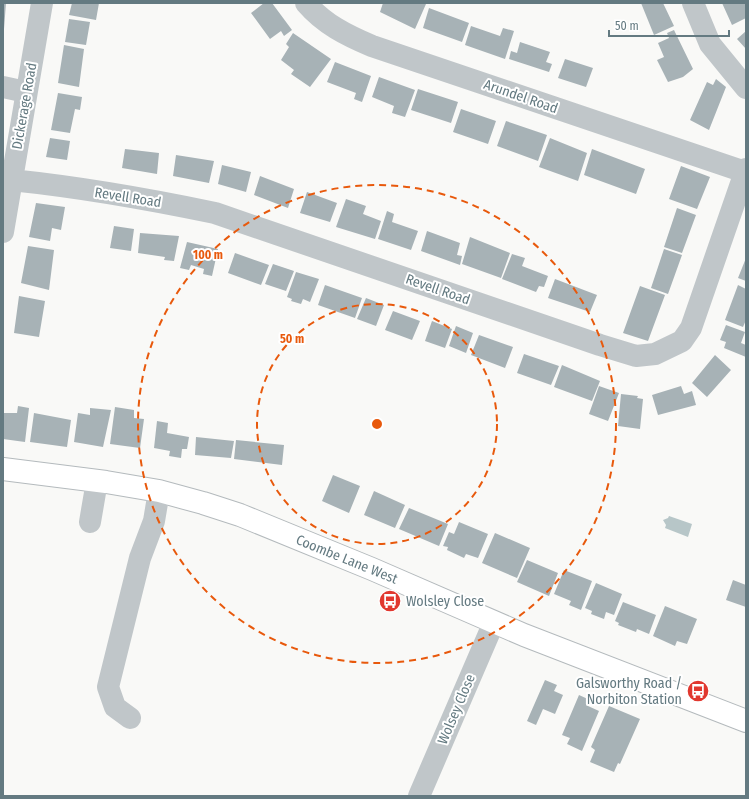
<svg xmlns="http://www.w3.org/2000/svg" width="749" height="799" viewBox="0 0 749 799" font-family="'Fira Sans Condensed',sans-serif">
  <rect width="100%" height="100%" fill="#f9f9f7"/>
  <!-- water -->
  <path fill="#b7c6c8" d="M669,516L692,524L688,537L665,528L666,525L663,520L668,518Z"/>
  <!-- building -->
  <path fill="#a7b2b6" d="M3,3H6L4,29H3Z
    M72,3H99L96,20L69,15Z
    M264,3H272L292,30L284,36L281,31L270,39L251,13Z
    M383,3H425L426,4L415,29L380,12Z
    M641,3H663L674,26L654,35Z
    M722,3H746V18L732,25Z
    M429,8L469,23L462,42L423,28Z
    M69,19L90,22L86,45L65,42Z
    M471,26L500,36L503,28L514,31L505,59L465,45Z
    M674,30L693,69L683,77L668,82L657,60L664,57L658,43L669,38L667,33Z
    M746,31V49L737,39Z
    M293,33L331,59L310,87L291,74L294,70L281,60L289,47L286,44Z
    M520,42L550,52L546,62L552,64L549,72L509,59L511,51L517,53Z
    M64,45L84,49L79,87L58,83Z
    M565,59L593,68L586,87L558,78Z
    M335,62L371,76L362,102L354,99L356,93L327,82Z
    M379,77L415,90L405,117L392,113L394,106L372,97Z
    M716,79L726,87L709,130L690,120L707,82L713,85Z
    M418,89L458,102L451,123L411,110Z
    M58,93L82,97L80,110L75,109L70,133L51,130Z
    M461,109L496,121L488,144L453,132Z
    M506,121L547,135L538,161L497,146Z
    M50,138L70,141L67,160L46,157Z
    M550,138L587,153L578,181L539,167Z
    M125,149L159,153L157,174L122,168Z
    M592,149L645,169L636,194L584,175Z
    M176,155L214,161L209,183L173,176Z
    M222,165L251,172L246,192L218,184Z
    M681,166L710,177L697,209L669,199Z
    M260,176L294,189L288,208L254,195Z
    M307,192L337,203L330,222L300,213Z
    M346,199L366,206L363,214L381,221L375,239L336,227Z
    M36,203L65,207L61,230L52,228L50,241L29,237Z
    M677,208L696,215L682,253L664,247Z
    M387,211L394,214L392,222L418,231L411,250L378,239Z
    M114,226L134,229L131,251L110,248Z
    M427,231L460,243L457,255L462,256L460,265L421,251Z
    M140,233L179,236L174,261L164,260L165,257L138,253Z
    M470,237L510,253L501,278L462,264Z
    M187,242L218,249L212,276L203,274L204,269L191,265L189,270L180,268Z
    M28,246L54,250L49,290L21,283Z
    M664,249L682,255L668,294L651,288Z
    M235,253L269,265L261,285L228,273Z
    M512,254L525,258L522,266L548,276L544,287L539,286L536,292L502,279Z
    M746,258V281L738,278Z
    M273,264L294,271L286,291L265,284Z
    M296,272L319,279L310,302L303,299L301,304L291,301L292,299L287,297Z
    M555,279L597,295L590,312L548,298Z
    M325,285L362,298L355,318L318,305Z
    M738,285L746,289V320L743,327L725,320Z
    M640,286L665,295L648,341L623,333Z
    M19,296L45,301L39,337L14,333Z
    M366,298L384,305L376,326L357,319Z
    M393,311L420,321L412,340L385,330Z
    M432,321L452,329L445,348L425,341Z
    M726,325L745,332L741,343L746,345V357L724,348L726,342L720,340Z
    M456,326L473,333L466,353L449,346Z
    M479,335L513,347L505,368L471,355Z
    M524,354L559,366L551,385L517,373Z
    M715,355L731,370L707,397L692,383Z
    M562,365L600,381L592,401L554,387Z
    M599,386L619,393L608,421L589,414Z
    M681,386L684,394L692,391L696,405L658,415L652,395Z
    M621,394L638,396L637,398L643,399L640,429L618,426Z
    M18,406L29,408L25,442L3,439V413H17Z
    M115,407L134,410V418L144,419L140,448L110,444Z
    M90,408L111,410L103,447L74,442L78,413L90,415Z
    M34,413L71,420L67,447L30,442Z
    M157,421L168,423L167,433L189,437L187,449H182L181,458L169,456L170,451L154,448Z
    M196,437L234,441L231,458L195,455Z
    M236,440L284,445L282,465L234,459Z
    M333,475L360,486L349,513L322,501Z
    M374,491L405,505L395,528L364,515Z
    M409,508L448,524L439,546L399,529Z
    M459,522L488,534L478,558L466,554L464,558L447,550L448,547L443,546L449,532L454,534Z
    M495,533L530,548L517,578L482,563Z
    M527,560L558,573L549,596L517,582Z
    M564,570L592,581L581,610L569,605L571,601L554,594Z
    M733,580L746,585V607L726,600Z
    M596,583L622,594L614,615L606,612L604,619L591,614L592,611L585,608Z
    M623,602L656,615L649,634L637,629L636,632L618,625L619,623L615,621Z
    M665,606L697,619L687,644L677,641L675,646L653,636Z
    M545,680L557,685L554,691L563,695L555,714L543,709L536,725L527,721Z
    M579,695L590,700L588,706L599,711L582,751L567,744L570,738L562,735Z
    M609,706L640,719L620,764L618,763L614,772L590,762L595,750L591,747Z"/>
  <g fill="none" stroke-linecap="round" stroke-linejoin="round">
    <!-- major casing -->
    <g stroke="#b4babd" stroke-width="24">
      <path id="major" d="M3,469L106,482L159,491L203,503L240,515L372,569L524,635L746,721"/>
    </g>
    <!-- minor -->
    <path stroke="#c0c6c9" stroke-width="22" d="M306,3C324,24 346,35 372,46L745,172
      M693,3L710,44L746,88
      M3,87L26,92
      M11,180C79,187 148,199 215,213L600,345L636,356L655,354L682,341L691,328L746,169
      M3,232L42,3
      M90,522L97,481
      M130,718L115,707L108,687L140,558L154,521L159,491
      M419,796L494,622"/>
    <!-- major -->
    <use href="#major" stroke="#fff" stroke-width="22"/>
  </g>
  <!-- distance rings -->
  <g fill="none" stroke="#e8590c" stroke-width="2" stroke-dasharray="7 5">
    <circle cx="377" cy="424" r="120"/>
    <circle cx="377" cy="424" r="239"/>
  </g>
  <!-- icons -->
  <defs>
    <g id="bus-disc" transform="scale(1.15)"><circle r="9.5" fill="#e1382f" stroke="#fff"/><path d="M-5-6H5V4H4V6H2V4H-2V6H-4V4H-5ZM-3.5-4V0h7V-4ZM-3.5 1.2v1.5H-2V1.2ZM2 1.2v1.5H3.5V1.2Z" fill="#fff"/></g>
  </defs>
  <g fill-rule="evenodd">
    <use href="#bus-disc" x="390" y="601"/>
    <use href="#bus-disc" x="698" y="691"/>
  </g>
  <g text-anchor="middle" stroke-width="4" stroke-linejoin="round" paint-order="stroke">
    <!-- street labels -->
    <g font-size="14" fill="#647a81" stroke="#fff">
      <text transform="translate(521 96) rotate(19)" y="5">Arundel Road</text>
      <text transform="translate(24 106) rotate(-80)" y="5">Dickerage Road</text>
      <text transform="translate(128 197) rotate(9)" y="5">Revell Road</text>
      <text transform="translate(438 289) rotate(19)" y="5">Revell Road</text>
      <text transform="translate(347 559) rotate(22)" y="5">Coombe Lane West</text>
      <text transform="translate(456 709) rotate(-67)" y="5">Wolsey Close</text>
    </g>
    <!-- poi labels -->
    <g font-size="14" fill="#647a81" stroke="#fff" text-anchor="start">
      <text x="406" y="606">Wolsley Close</text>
      <text x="682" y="688" text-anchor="end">Galsworthy Road /<tspan x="682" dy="16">Norbiton Station</tspan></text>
    </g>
  </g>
  <circle cx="377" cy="424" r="6" fill="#e8590c" stroke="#fff" stroke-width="2"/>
  <g font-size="12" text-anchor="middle" font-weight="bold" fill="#e8590c" stroke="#fff" stroke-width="4" stroke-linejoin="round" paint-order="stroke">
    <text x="208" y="259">100 m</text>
    <text x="292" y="343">50 m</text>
  </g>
  <!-- border -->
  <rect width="749" height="799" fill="none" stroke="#647a81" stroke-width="8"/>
  <!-- scale -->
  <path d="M609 30v6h120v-6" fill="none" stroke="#647a81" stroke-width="2"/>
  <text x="615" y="30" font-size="12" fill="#647a81" stroke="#ffffff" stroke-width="3" paint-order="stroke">50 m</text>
</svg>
